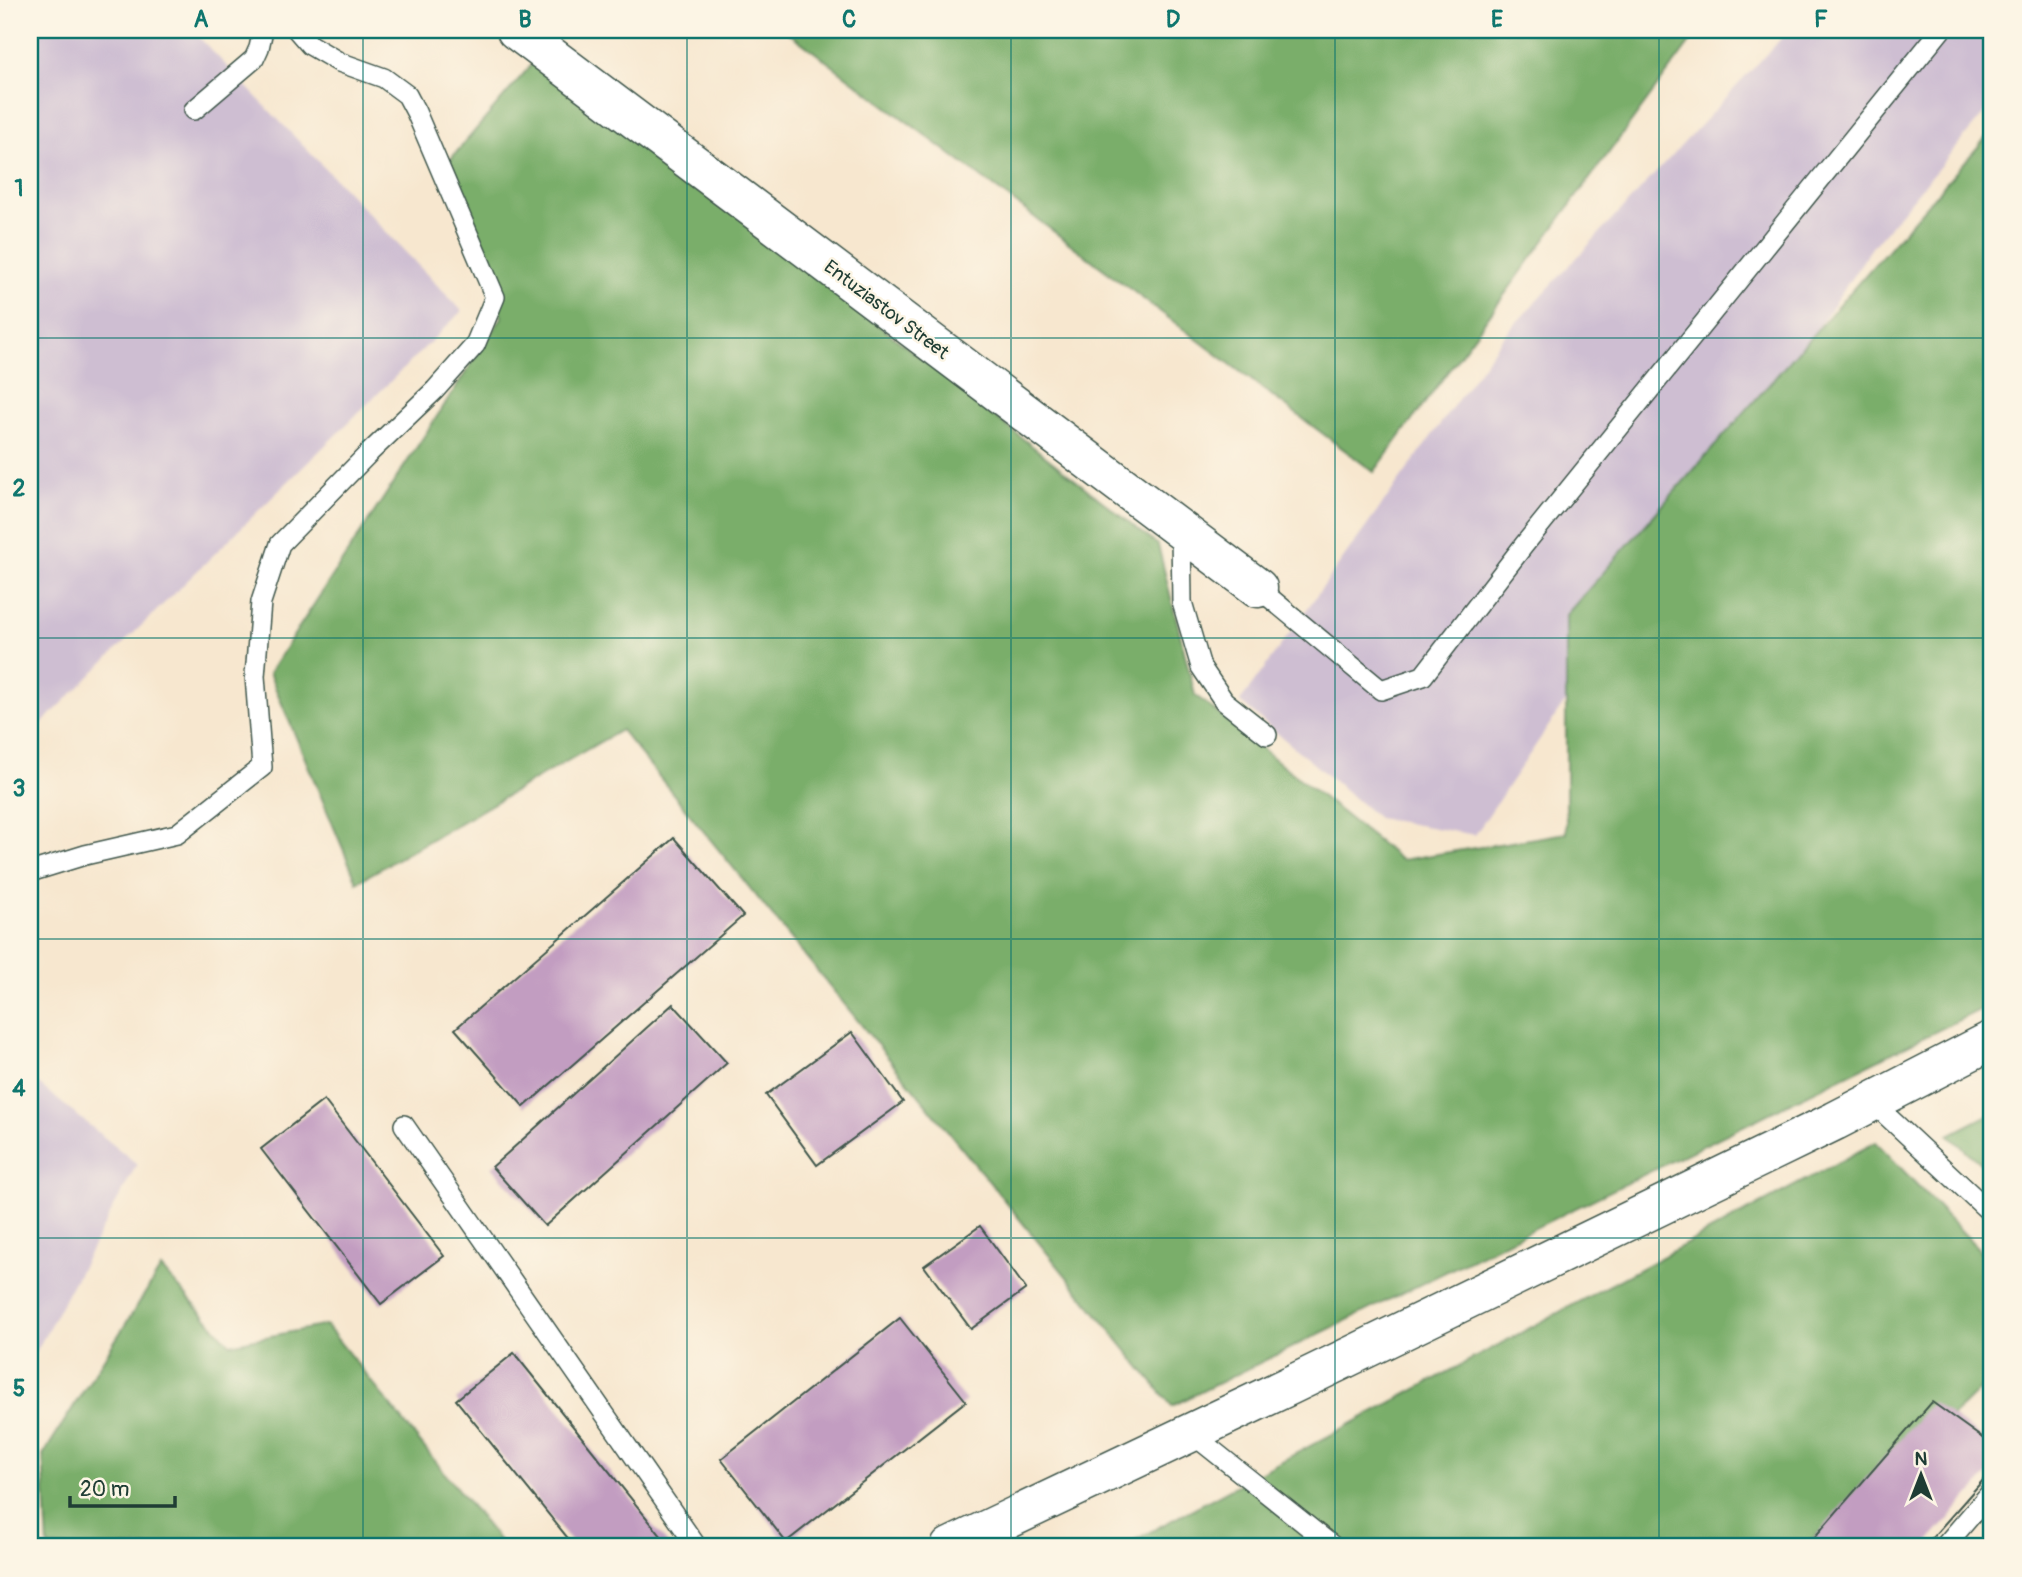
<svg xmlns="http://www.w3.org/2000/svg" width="2022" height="1577" viewBox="0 0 2022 1577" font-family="Pangolin,sans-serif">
  <rect width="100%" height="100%" fill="#fcf5e5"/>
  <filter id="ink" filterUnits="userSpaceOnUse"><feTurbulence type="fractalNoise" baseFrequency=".0143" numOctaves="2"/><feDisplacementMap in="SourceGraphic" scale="14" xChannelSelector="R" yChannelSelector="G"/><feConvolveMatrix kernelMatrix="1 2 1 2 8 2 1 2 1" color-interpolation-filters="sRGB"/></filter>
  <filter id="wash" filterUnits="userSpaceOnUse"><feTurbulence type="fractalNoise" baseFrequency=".00686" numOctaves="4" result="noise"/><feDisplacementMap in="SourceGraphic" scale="28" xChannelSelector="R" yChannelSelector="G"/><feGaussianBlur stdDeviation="1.57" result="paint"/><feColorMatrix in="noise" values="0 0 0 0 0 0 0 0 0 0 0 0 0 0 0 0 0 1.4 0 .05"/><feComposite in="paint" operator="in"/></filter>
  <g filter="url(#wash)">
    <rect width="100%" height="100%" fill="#f7e7cf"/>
    <!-- industrial -->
    <path fill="#cebed2" d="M30,30H192L462,311L30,735Z
      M1789,30H1992V104L1873,246L1475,835L1378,818L1240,702L1503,337Z
      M30,1077L137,1164L30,1363Z"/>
    <!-- forest -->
    <path fill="#7aae6a" stroke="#4c764f" stroke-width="2" d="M785,30H1699L1374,472Z
      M538,57L1158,545L1195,695L1401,860L1566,833V615L1992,131V1004L1172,1406L621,730L357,882L269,673L502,317L449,161Z
      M1992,1113V1174L1949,1135Z
      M1876,1142L1992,1263V1377L1964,1405L1803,1547H1122Z
      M161,1268L230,1344L326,1325L504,1547H48L43,1455Z"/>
    <g id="blocks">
      <!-- building -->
      <path fill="#c29dc1" d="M674,838L743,916L524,1107L455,1029Z
        M673,1004L727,1063L545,1226L492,1167Z
        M852,1032L903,1102L817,1165L766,1095Z
        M324,1100L444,1256L381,1304L261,1149Z
        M980,1226L1026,1289L971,1329L924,1266Z
        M900,1318L966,1401L786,1542L721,1459Z
        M514,1353L670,1547H575L456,1400Z
        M1932,1402L1992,1445V1470L1924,1547H1806Z"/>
    </g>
  </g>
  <g filter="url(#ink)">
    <use href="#blocks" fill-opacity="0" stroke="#3f564b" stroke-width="2"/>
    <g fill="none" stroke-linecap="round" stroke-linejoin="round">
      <!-- lane casing -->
      <g stroke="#3f564b" stroke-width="22">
        <path id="lane" d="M194,110L254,59L259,48L263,30
          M1181,531L1182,602L1201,667L1224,701L1267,735
          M1258,588L1381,690L1423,676L1524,545L1941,30
          M30,872L85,855L177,834L262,767L255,676L261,602L280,544L370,452L435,390L475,345L495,297L416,112L407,95L384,78L339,62L310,45L297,30
          M1872,1102L1992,1214
          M404,1125L697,1547
          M1191,1433L1334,1547
          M1944,1547L1992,1491"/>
      </g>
      <!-- street casing -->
      <g stroke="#3f564b" stroke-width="41">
        <path id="street" d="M516,30L1258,588
          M950,1547L1291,1385L1835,1121L1992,1040"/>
      </g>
      <!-- lane -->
      <use href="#lane" stroke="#fff" stroke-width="19"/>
      <!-- street -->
      <use href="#street" stroke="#fff" stroke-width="38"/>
    </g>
  </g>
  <!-- grid -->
  <path fill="none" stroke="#0f766e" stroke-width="2" stroke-opacity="0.55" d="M363,30V1547M687,30V1547M1011,30V1547M1335,30V1547M1659,30V1547M30,338H1992M30,638H1992M30,939H1992M30,1238H1992"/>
  <g text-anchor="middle" stroke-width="5" stroke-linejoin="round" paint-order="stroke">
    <!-- street labels -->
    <g font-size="19" fill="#1f3d34" stroke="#fcf5e5">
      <text transform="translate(887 309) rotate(37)" y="7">Entuziastov Street</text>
    </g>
  </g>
  <!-- margin -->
  <rect width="2022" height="1577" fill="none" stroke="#fcf5e5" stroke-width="77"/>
  <!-- north arrow -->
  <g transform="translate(1921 1475)" stroke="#fcf5e5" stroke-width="5" paint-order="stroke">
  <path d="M0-5L12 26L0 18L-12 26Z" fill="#1f3d34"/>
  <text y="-10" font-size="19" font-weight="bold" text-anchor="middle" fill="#1f3d34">N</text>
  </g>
  <!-- scale -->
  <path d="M70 1496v10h105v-10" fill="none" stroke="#1f3d34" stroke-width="3.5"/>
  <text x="80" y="1496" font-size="21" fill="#1f3d34" stroke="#fcf5e5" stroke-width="5" paint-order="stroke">20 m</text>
  <rect x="38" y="38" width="1945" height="1500" fill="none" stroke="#0f766e" stroke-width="2.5"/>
  <g font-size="23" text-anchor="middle" font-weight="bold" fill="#0f766e">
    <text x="201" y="27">A</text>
    <text x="525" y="27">B</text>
    <text x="849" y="27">C</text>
    <text x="1173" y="27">D</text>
    <text x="1497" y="27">E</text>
    <text x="1821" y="27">F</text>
    <text x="19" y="196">1</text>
    <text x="19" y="496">2</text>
    <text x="19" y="796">3</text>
    <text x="19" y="1096">4</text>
    <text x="19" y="1396">5</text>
  </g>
</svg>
